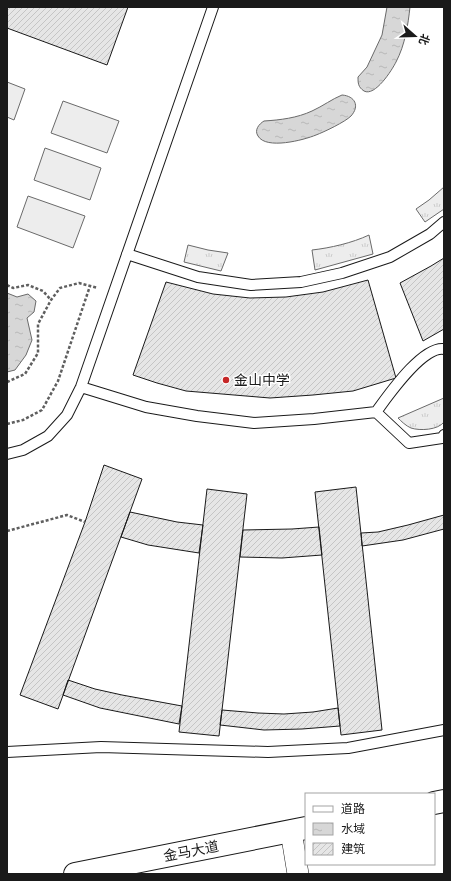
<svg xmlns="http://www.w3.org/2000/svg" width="451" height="881" viewBox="0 0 451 881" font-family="Karla,'Noto Sans SC',sans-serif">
  <defs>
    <pattern id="grass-tufts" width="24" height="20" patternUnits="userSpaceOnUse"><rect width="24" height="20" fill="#ededed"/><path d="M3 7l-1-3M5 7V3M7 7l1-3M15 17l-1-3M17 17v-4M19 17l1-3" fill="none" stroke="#cbcbcb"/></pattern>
    <pattern id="water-ripples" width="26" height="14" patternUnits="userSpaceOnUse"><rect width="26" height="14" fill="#d7d7d7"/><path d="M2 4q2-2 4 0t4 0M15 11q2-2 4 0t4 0" fill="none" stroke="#b8b8b8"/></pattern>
    <pattern id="building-hatch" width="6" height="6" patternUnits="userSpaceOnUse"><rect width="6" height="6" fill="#e6e6e6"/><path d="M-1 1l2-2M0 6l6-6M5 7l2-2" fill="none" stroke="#c5c5c5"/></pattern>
  </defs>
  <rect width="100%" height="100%" fill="#fff"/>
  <!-- grass -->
  <path fill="url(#grass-tufts)" stroke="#6a6a6a" d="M444,187V209L425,222L416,209L429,200Z
    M369,235L373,254L315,270L312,250C330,248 352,243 369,235Z
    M188,245L208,250L228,253L221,271L184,262Z
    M444,398V422C438,430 420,431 411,428C406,426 401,421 398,418Z"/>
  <!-- pitch -->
  <path fill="#ededed" stroke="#6a6a6a" d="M7,82L25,89L14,120L7,117Z
    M63,101L119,121L107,153L51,133Z
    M45,148L101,168L90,200L34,180Z
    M28,196L85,216L73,248L17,227Z"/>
  <!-- water -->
  <path fill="url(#water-ripples)" stroke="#6a6a6a" d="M387,7H410C408,25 405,45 396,62C392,70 375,97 364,91C358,87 358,83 358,77L367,67L382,35Z
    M342,95C355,96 360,106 351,116C345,122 324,132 316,135C304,140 266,150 258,136C254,130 259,124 264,121C280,120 297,118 312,111C323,106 332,99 342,95Z
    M7,293L17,297L28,294L36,301L34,312L27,318L32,340L26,355L15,370L7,372Z"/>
  <!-- building -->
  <path fill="url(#building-hatch)" stroke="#1a1a1a" d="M7,7H128L107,65L7,28Z
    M444,258V329L423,341L400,283L431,266Z
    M368,280L396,378L353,391L313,395L270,398L186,391L157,383L133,375L166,282L213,294L250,298L286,297L323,292Z
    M104,465L142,479L58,709L20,695L85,522Z
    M356,487L382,730L341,735L315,492Z
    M207,489L247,494L219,736L179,732Z
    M130,512L177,522L203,525L199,553L148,545L121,537Z
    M444,515V529L403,540L362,546L361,533L378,532L408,525Z
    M319,527L322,555L282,558L240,557L243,530L292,529Z
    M68,680L95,689L122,695L182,706L179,724L100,708L63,695Z
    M338,708L340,726L302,729L264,730L220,725L222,710L258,713L284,714L313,712Z"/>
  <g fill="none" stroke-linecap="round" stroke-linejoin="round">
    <!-- lane casing -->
    <g stroke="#1a1a1a" stroke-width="12">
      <path id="lane" d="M127,254L198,277L251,285L301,282L342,273L390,257L430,234L444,222
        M81,387L146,407L197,416L254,423L314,419L376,412C388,396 422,346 444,349
        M376,412L409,443L442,438L444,435
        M7,454L23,450L48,436L67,415L81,387L213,7
        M7,752L101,747L268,752L348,748L444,730"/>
    </g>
    <!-- street casing -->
    <g stroke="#1a1a1a" stroke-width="22">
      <path id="street" d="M291,831L298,874"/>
    </g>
    <!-- secondary casing -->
    <g stroke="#1a1a1a" stroke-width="24">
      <path id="secondary" d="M434,803L444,801
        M75,874L306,828"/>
    </g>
    <!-- path -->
    <path stroke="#5f5f5f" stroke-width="2.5" stroke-dasharray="3 2" stroke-linecap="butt" d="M7,285L13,288L28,285L43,291L51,300
      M7,382L25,374L38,353V324L51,300L60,288L79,283L98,288
      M7,424L23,420L42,410L58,381L90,286
      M7,531L67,515L85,522"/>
    <!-- lane -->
    <use href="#lane" stroke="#fff" stroke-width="10"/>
    <!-- street -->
    <use href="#street" stroke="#fff" stroke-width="21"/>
    <!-- secondary -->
    <use href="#secondary" stroke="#fff" stroke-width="22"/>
  </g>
  <!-- markers -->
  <circle fill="#c62828" stroke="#fff" stroke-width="1.5" cx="226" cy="380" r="4"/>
  <g text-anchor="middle" stroke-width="3" stroke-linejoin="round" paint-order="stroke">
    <!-- poi labels -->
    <g font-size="14" fill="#1a1a1a" stroke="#fff" text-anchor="start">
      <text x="234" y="385">金山中学</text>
    </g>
    <!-- street labels -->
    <g font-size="14" fill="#1a1a1a" stroke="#fff">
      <text transform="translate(191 851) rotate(-11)" y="5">金马大道</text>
    </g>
  </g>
  <!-- border -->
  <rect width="451" height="881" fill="none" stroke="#1a1a1a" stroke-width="16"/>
  <!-- legend -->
  <rect x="305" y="793" width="130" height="72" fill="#ffffff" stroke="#a3a3a3"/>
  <rect x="313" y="806" width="20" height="6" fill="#ffffff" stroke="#a3a3a3"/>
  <text x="341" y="813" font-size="12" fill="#1a1a1a">道路</text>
  <rect x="313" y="823" width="20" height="12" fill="url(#water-ripples)" stroke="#a3a3a3"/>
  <text x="341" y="833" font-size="12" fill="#1a1a1a">水域</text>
  <rect x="313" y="843" width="20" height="12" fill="url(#building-hatch)" stroke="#a3a3a3"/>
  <text x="341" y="853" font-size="12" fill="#1a1a1a">建筑</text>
  <!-- north arrow -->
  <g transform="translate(415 36) rotate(110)" stroke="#ffffff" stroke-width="3" paint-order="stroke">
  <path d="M0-3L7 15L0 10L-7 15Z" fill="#1a1a1a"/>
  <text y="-6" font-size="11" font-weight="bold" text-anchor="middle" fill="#1a1a1a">北</text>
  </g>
</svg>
